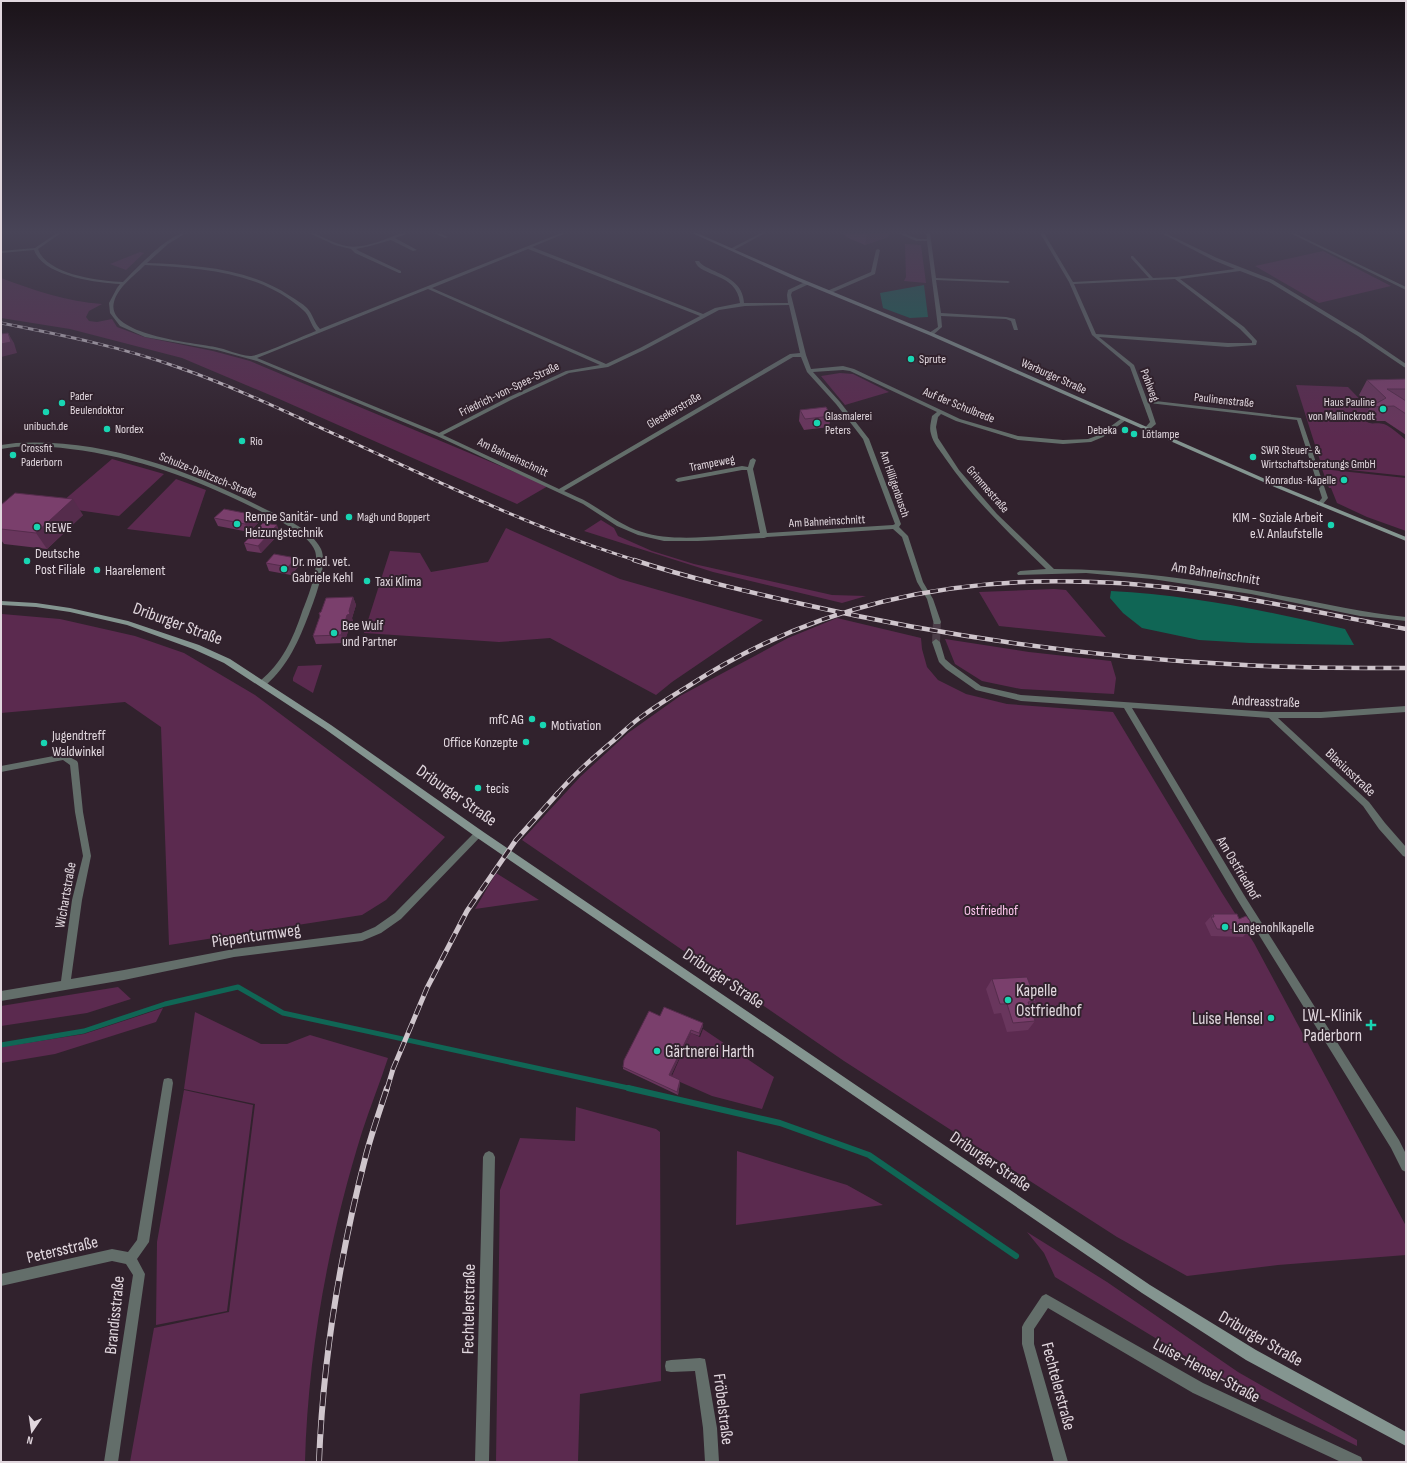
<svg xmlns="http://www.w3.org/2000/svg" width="1407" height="1463" viewBox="0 0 1407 1463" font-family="'Sofia Sans Condensed',sans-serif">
  <rect width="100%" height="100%" fill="#31222d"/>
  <!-- green -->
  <path fill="#5b2a4f" d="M905,244L921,245L926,283L904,281L906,277Z
    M1323,251L1391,286L1319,303L1255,266Z
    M140,252L144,253L126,270L110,264Z
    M1,278C33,290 68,302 102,304L89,311L86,317L89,321L97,322L112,319L117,327L144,337L213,351L250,361L548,486L517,504L277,398L182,358L70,329L1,318Z
    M840,373L853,374L889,392L845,405L821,376Z
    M1296,385L1348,387L1374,414H1361L1360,416C1371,428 1373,421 1384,424C1391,427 1400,435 1406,440V476L1322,467Z
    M112,459L164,474L119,516L56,507Z
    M1322,469L1406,478V531L1367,517L1337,503L1331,488H1329Z
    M176,479L206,490L190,537L127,529Z
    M601,520L614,528L618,536L652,551L694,564L832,595L866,596L842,603L713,572L584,531Z
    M506,528L620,579L763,620L672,682L656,695L550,638L499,642L364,633L390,551L420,553L431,572L488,562Z
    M1054,589L1066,590L1106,637L999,626L979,592Z
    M2,614L60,619L135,636L184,653L255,695L445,837L386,900L362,915L169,945L161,727L125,702L1,713Z
    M837,618L921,638L922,649L927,667L938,680L966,694L1007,704L1113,712L1222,893L1254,943L1406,1226V1255L1278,1265L1187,1276L1117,1237L844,1061L522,840L580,777L628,733L680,696L788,638Z
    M945,639L1029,652L1111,661L1116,678L1114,694L1021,689L982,681L955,664Z
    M322,665L313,693L293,681V678L298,666Z
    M496,873L539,900L475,909Z
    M118,987L131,999L87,1013L1,1026V1006Z
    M163,1008L156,1022L55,1054L1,1063V1047L84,1034Z
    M195,1012L261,1044H287L310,1035L388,1058C380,1083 370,1107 362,1132C329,1238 308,1351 305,1462H130L154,1328L229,1312L255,1104L184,1089Z
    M703,1029L774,1077L762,1109L712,1096L671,1078L691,1033L700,1037Z
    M184,1090L253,1105L227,1311L156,1325L157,1242Z
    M576,1107L656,1129L660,1132L661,1381L580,1394L578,1462H496L500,1190L520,1138L575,1141Z
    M737,1151L847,1185L883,1205L736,1225Z
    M1027,1232L1107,1282L1238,1372L1357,1440V1446L1231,1384L1055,1277L1044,1253Z"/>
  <!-- water -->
  <path fill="#106655" d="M924,285L928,317L910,318L883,308L880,293Z
    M1111,591C1190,595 1268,611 1345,629L1354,645L1250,643L1199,640L1142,628L1123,613L1110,598Z"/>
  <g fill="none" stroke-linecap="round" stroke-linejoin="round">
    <!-- stream-far1 -->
    <path stroke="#106655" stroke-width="5" d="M1,1045L84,1031L165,1004L238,987L283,1013L633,1089"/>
    <!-- stream -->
    <path stroke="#106655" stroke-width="6" d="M628,1088L780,1123L869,1155L1016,1256"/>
    <!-- minor-tunnel -->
    <path stroke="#4b3d48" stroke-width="8" stroke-dasharray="8 4" stroke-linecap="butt" d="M936,642L937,622"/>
    <!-- minor -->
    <path fill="#636e6a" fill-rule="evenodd" d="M57,233H61L38,249C47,275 100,281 123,282C136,269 169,233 186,233L168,244L147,263C196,265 248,268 290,296C296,300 302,303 307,308C313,314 314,323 320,329L561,233H566L532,247L703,314L715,308L740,303C737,272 699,277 695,261H699C702,266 707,267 712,270C728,277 743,284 744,303H788L787,295L788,290L805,282H809V284L792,292L791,295L806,355L811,369L843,366L854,369L960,419L1018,436L1063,440L1088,439L1099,435L1122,418H1126V420L1103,437L1091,442L1063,444L1018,440L956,421L941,414L938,417L936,427L938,438L959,470L997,514L1054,569C1131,569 1207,581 1283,596C1324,603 1364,613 1406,617V621L1360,616L1251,594L1152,579L1086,573L1018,575L1017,573L1020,571L1046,569C1010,534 974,500 945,458C940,450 933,443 931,434C929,428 931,422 932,416L937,412L850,371L843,370L813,372L840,402L869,439L901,524L899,527L908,536L923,582L933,599L941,622L940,624H934L927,599L917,582L902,537L893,529L767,537L764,538L698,541H664L638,535L617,526L583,504L437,436L257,361L217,350L145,337L120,326L110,313L109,303L117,288L120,284C97,283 43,276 34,250L1,253V251L35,248ZM528,249L700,316L640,348L606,364L432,288ZM145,265C195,268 246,270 289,299C294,303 299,306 303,310C310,316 310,324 316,331C305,335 257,357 250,356C238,355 226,349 215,347C194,343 105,335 114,302C118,287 134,276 145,265ZM428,289L600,365L566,371L509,397L439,433L257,358ZM789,305L800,353L790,354L559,489L443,435L513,399L569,373L608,367L644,350L719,310L745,306ZM793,357H801L807,372L836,404L863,439L895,524L893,525L767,533L753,469L756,460L753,458L750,460L748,467L742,466L678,478L675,480L678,482L742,470H747L760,533C725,535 675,543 642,532C622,526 606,513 589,503C581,498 572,495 564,491Z
      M309,233H314C323,237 332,242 342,245C362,251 384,239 402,233H407L406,234L395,238L417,250L413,251L391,240L370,246L356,249L359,251L401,271V273H399L355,253L351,249L335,245Z
      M434,233H439L448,237L445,238Z
      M761,233H765L734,250L730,249Z
      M898,233H903L918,239H927L926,233H930L936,278L1008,281L1010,282L1008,283L936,280L941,313L1006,317L1015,319L1018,330H1014L1011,321L1006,319L941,316L942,327L933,335H929V333L938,327L927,241H916Z
      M1040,233H1044L1073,282L1149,278L1131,258V256H1133L1153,278L1176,277L1235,269L1213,260L1161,233H1165L1217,258L1273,280L1362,334L1406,364V368L1404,367L1358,336L1269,282L1240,271L1180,279L1244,327L1257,341L1256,345L1228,347L1099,337L1134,365L1147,400L1301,418L1328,498L1322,505H1318L1317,504L1322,498L1297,420L1149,403L1156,424L1149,430H1145L1144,429L1150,422L1130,367L1092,335L1069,282ZM1175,279L1240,329L1252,341V343H1228L1096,334L1074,284Z
      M1290,233H1294L1406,287V290Z
      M878,249L880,250L875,274L831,293H827V291L871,272L876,250Z
      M16,443C103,438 189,470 265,509C284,518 311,529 321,549C328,565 315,598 309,614C299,640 288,666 266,685H260L259,683L260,681C282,663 293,639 302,612C308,597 320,567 315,551C309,534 277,520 262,512C201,481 138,457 70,449C47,446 24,445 1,449V445Z
      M936,639L940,642L945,659L952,665L981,686L1021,695L1271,712H1321L1406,706V712L1321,718H1278L1369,802L1385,823L1406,847V857L1403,856L1379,829L1363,806L1269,718L1132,708L1244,895L1399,1140L1406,1154V1172L1402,1170L1391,1148L1238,901L1124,708L1021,701L976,690L946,669L939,662L932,642Z
      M64,754L77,761L78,763L83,812L91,856L82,900L71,979L124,970L234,949L361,933L375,927L395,913L476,831L479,830L482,831L483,834L401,919L381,933L362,941L234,957L124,980L1,1001V991L61,981L72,900L83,856L75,812L70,765L63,760L1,772V766Z
      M168,1078L172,1079L173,1083L149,1242L137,1259L145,1274L118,1462H104L133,1275L126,1264L112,1261L1,1286V1274L112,1249L128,1252L137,1240L163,1083L164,1079Z
      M489,1151L493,1153L495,1157L489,1462H475L483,1157L485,1153Z
      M1046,1294L1203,1383L1361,1457L1363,1462H1341L1193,1393L1048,1308L1034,1329V1344L1068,1462H1054L1022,1344V1327L1024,1323L1042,1296Z
      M700,1358L705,1359L706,1364L717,1428L719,1462H705L703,1428L695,1371L671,1372L666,1371L665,1366L666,1361L671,1360Z"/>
    <!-- secondary -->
    <path fill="#849590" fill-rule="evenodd" d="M692,233H697L797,277L933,333L1281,486L1406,537V541L1277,488L929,335L793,279Z
      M1,601L36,603L70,608L128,621L199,645L230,659L331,725L482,831L1150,1285L1256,1350L1406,1432V1446L1246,1360L1142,1293L476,837L325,729L224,663L193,649L127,625L70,612L36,607L1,605Z"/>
    <!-- rail-far3 casing -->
    <g stroke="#cfc5cc" stroke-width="3">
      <path id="rail-far3" d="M1,323C62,335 122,347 180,368C235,387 288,413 341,437C437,481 536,530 638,561"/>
    </g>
    <!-- rail-far2 casing -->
    <g stroke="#cfc5cc" stroke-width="4.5">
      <path id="rail-far2" d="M634,560C689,578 745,591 802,604C947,637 1096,658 1245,665C1299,668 1352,668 1406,668
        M557,794C574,774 593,758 613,741C622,733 631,724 641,717C656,706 672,696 687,687C810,606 948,576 1093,582C1198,585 1303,610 1406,629"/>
    </g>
    <!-- rail-far1 casing -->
    <g stroke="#cfc5cc" stroke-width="5">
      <path id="rail-far1" d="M387,1089L393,1069L427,988L467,911L516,840L558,793"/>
    </g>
    <!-- rail casing -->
    <g stroke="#cfc5cc" stroke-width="6">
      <path id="rail" d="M319,1462C323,1358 340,1255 366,1155C372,1132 380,1110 387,1088"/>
    </g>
    <!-- rail-far3 -->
    <use href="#rail-far3" stroke="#31222d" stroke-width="2" stroke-dasharray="5.5" stroke-linecap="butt"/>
    <!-- rail-far2 -->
    <use href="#rail-far2" stroke="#31222d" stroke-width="3" stroke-dasharray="8" stroke-linecap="butt"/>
    <!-- rail-far1 -->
    <use href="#rail-far1" stroke="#31222d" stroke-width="3.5" stroke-dasharray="10" stroke-linecap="butt"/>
    <!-- rail -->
    <use href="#rail" stroke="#31222d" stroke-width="4.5" stroke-dasharray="14" stroke-linecap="butt"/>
  </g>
  <!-- wall -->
  <path fill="#69365d" d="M843,233H889L888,237L865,245L846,237V236L843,234Z
    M1406,379V435L1385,421H1361L1370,407L1371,406L1359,395L1367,380Z
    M800,410L831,416L829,427L804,430L799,421Z
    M1,505L83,515L47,549L4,544L1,540Z
    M214,518L258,523L249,532L218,526Z
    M280,533L261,553L247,551L244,543Z
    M296,558L299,566L291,575L269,571L266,563Z
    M353,597L356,605L352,618L353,622L351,623L344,643L316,644L313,636L320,616Z
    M1213,914L1239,919L1249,930L1243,937L1211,936L1205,923Z
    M992,979L1036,1001L1031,1009L1035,1021L1028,1030L1007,1032L1001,1013L994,1014L986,989Z
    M660,1016L703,1026L699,1036L691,1033L671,1075L680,1083L678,1095L623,1069V1067Z"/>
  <!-- shaded-wall -->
  <path fill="#552c4c" d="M867,233H889L888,237L865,245Z
    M8,333L14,343L17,353L1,357V344Z
    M73,499L83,515L47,549L36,533Z
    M255,515L258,523L249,532L245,524Z
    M277,525L280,533L261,553L258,546Z
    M296,558L299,566L291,575L288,567Z
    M353,597L356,605L352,618L353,622L351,623L344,643L341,635Z
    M703,1023V1026L699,1036V1033Z
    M691,1030V1033L670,1078L669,1075Z
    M680,1080V1083L678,1095L677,1092Z"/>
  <!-- building -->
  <path fill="#7a3f6c" stroke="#552c4c" d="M8,333L11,342L1,344V334Z
    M1406,379V389H1387L1406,401V414L1394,406L1370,407L1386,398L1367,380Z
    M826,407L831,416L805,419L800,410Z
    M15,493L73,499L36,533L1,529V505Z
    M224,509L255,515L245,524L214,518Z
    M263,523L277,525L258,546L244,543Z
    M274,554L296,558L288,567L266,563Z
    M353,597L349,611L350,614L347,615L341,635L313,636L320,616L319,613L321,612L326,598Z
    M1213,914H1237L1239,919L1246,916L1250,921L1249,930L1217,929L1211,917H1214Z
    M1027,977L1036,1001L1028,1002L1035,1021L1013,1023L1007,1004H1000L992,979Z
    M664,1007L703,1023L699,1033L691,1030L669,1075L680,1080L677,1092L623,1067L624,1060L649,1011L660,1016Z"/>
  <!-- sky -->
  <linearGradient id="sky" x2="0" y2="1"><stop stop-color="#1b1319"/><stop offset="0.53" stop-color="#484457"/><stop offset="1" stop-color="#484457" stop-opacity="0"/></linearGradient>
  <rect width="1407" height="437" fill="url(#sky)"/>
  <!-- markers -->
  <g fill="#18d5b2" stroke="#31222d" stroke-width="1.5">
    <circle cx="911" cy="359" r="4"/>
    <circle cx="62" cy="403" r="4"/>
    <circle cx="1383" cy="409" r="4"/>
    <circle cx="46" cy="412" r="4"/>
    <circle cx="817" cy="423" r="4"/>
    <circle cx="107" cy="429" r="4"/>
    <circle cx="1125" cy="430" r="4"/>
    <circle cx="1134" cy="434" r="4"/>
    <circle cx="242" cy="441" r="4"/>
    <circle cx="13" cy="455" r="4"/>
    <circle cx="1253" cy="457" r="4"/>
    <circle cx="1344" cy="480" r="4"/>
    <circle cx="349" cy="517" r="4"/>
    <circle cx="237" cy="524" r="4"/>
    <circle cx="1331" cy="525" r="4"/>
    <circle cx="37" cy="527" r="4"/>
    <circle cx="27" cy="561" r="4"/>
    <circle cx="284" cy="569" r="4"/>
    <circle cx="97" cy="570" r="4"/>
    <circle cx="367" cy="581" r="4"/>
    <circle cx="334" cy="633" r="4"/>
    <circle cx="532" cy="719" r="4"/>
    <circle cx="543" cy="725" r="4"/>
    <circle cx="526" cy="742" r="4"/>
    <circle cx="44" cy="743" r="4"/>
    <circle cx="478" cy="788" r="4"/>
    <circle cx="1225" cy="927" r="4"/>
    <circle cx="1008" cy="1000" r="4"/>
    <circle cx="1271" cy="1018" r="4"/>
    <path d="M1369 1019h4v4h4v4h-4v4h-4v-4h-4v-4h4z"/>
    <circle cx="657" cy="1051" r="4"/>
  </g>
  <g text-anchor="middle" stroke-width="4" stroke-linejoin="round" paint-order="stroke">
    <!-- far-poi labels -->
    <g font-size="12" fill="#e1d7de" stroke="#31222d" text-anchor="start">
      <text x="919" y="363">Sprute</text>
      <text x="70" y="400">Pader<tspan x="70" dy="14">Beulendoktor</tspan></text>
      <text x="1375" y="406" text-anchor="end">Haus Pauline<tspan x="1375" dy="14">von Mallinckrodt</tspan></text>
      <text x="825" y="420">Glasmalerei<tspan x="825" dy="14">Peters</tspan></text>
      <text x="46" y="430" text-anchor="middle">unibuch.de</text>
      <text x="115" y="433">Nordex</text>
      <text x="1117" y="434" text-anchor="end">Debeka</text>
      <text x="1142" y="438">Lötlampe</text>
      <text x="250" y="445">Rio</text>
      <text x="21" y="452">Crossfit<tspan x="21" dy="14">Paderborn</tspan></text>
      <text x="1261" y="454">SWR Steuer- &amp;<tspan x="1261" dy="14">Wirtschaftsberatungs GmbH</tspan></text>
      <text x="1336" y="484" text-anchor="end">Konradus-Kapelle</text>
      <text x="357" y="521">Magh und Boppert</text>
    </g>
    <!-- far-street labels -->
    <g font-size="12" fill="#e1d7de" stroke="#31222d">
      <text transform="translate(1054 376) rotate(24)" y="4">Warburger Straße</text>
      <text transform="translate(1150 385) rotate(69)" y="4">Pohlweg</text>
      <text transform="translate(509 389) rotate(-26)" y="4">Friedrich-von-Spee-Straße</text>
      <text transform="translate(1224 400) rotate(6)" y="4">Paulinenstraße</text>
      <text transform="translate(959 405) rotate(22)" y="4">Auf der Schulbrede</text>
      <text transform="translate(674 410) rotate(-30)" y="4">Glesekerstraße</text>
      <text transform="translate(513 457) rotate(25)" y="4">Am Bahneinschnitt</text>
      <text transform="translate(712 463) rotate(-11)" y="4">Trampeweg</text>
      <text transform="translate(208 475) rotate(22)" y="4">Schulze-Delitzsch-Straße</text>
      <text transform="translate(895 484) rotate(71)" y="4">Am Hilligenbusch</text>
      <text transform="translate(988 489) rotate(49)" y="4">Grimmestraße</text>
      <text transform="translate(827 521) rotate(-3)" y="4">Am Bahneinschnitt</text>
    </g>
    <!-- poi labels -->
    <g font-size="14" fill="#e1d7de" stroke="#31222d" text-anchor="start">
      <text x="245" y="521">Rempe Sanitär- und<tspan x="245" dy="16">Heizungstechnik</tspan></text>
      <text x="1323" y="522" text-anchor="end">KIM - Soziale Arbeit<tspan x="1323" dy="16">e.V. Anlaufstelle</tspan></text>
      <text x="45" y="532">REWE</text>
      <text x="35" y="558">Deutsche<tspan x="35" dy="16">Post Filiale</tspan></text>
      <text x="292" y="566">Dr. med. vet.<tspan x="292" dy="16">Gabriele Kehl</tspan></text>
      <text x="105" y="575">Haarelement</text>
      <text x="375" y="586">Taxi Klima</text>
      <text x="342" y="630">Bee Wulf<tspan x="342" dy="16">und Partner</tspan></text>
      <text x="524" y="724" text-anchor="end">mfC AG</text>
      <text x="551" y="730">Motivation</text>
      <text x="52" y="740">Jugendtreff<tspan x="52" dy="16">Waldwinkel</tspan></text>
      <text x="518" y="747" text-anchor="end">Office Konzepte</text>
      <text x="486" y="793">tecis</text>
      <text x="1233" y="932">Langenohlkapelle</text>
    </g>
    <!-- street labels -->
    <g font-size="14" fill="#e1d7de" stroke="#31222d">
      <text transform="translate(1216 573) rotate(9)" y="5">Am Bahneinschnitt</text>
      <text transform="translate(1266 701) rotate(2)" y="5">Andreasstraße</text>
      <text transform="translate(1351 772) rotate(43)" y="5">Blasiusstraße</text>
      <text transform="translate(1239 868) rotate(59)" y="5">Am Ostfriedhof</text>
      <text transform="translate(65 895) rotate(-80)" y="5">Wichartstraße</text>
    </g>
    <!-- park labels -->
    <g font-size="14" fill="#fcc5ec" stroke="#31222d">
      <text x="991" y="915">Ostfriedhof</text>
    </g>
    <!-- near-street labels -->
    <g font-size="17" fill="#e1d7de" stroke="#31222d">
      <text transform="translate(178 623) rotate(20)" y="6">Driburger Straße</text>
      <text transform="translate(457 795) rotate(35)" y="6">Driburger Straße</text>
      <text transform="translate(256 935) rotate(-8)" y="6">Piepenturmweg</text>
      <text transform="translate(724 978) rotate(34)" y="6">Driburger Straße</text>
      <text transform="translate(991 1161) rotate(34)" y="6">Driburger Straße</text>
      <text transform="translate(62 1249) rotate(-13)" y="6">Petersstraße</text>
      <text transform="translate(468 1309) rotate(-89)" y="6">Fechtelerstraße</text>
      <text transform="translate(114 1315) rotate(-84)" y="6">Brandisstraße</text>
      <text transform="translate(1261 1338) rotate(30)" y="6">Driburger Straße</text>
      <text transform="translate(1207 1370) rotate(28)" y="6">Luise-Hensel-Straße</text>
      <text transform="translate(1059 1386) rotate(75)" y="6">Fechtelerstraße</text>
      <text transform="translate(724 1409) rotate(83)" y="6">Fröbelstraße</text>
    </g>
    <!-- near-poi labels -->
    <g font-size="17" fill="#e1d7de" stroke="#31222d" text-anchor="start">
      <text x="1016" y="996">Kapelle<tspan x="1016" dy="20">Ostfriedhof</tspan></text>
      <text x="1362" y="1021" text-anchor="end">LWL-Klinik<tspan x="1362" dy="20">Paderborn</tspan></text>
      <text x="1263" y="1024" text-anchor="end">Luise Hensel</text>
      <text x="665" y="1057">Gärtnerei Harth</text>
    </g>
  </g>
  <!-- border -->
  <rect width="1407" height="1463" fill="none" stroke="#e1d7de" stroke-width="4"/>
  <!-- north arrow -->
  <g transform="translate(32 1431) rotate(193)" stroke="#31222d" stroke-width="3" paint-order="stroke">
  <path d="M0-3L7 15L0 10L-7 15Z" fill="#e1d7de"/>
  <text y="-6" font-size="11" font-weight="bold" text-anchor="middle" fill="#e1d7de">N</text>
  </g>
</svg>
